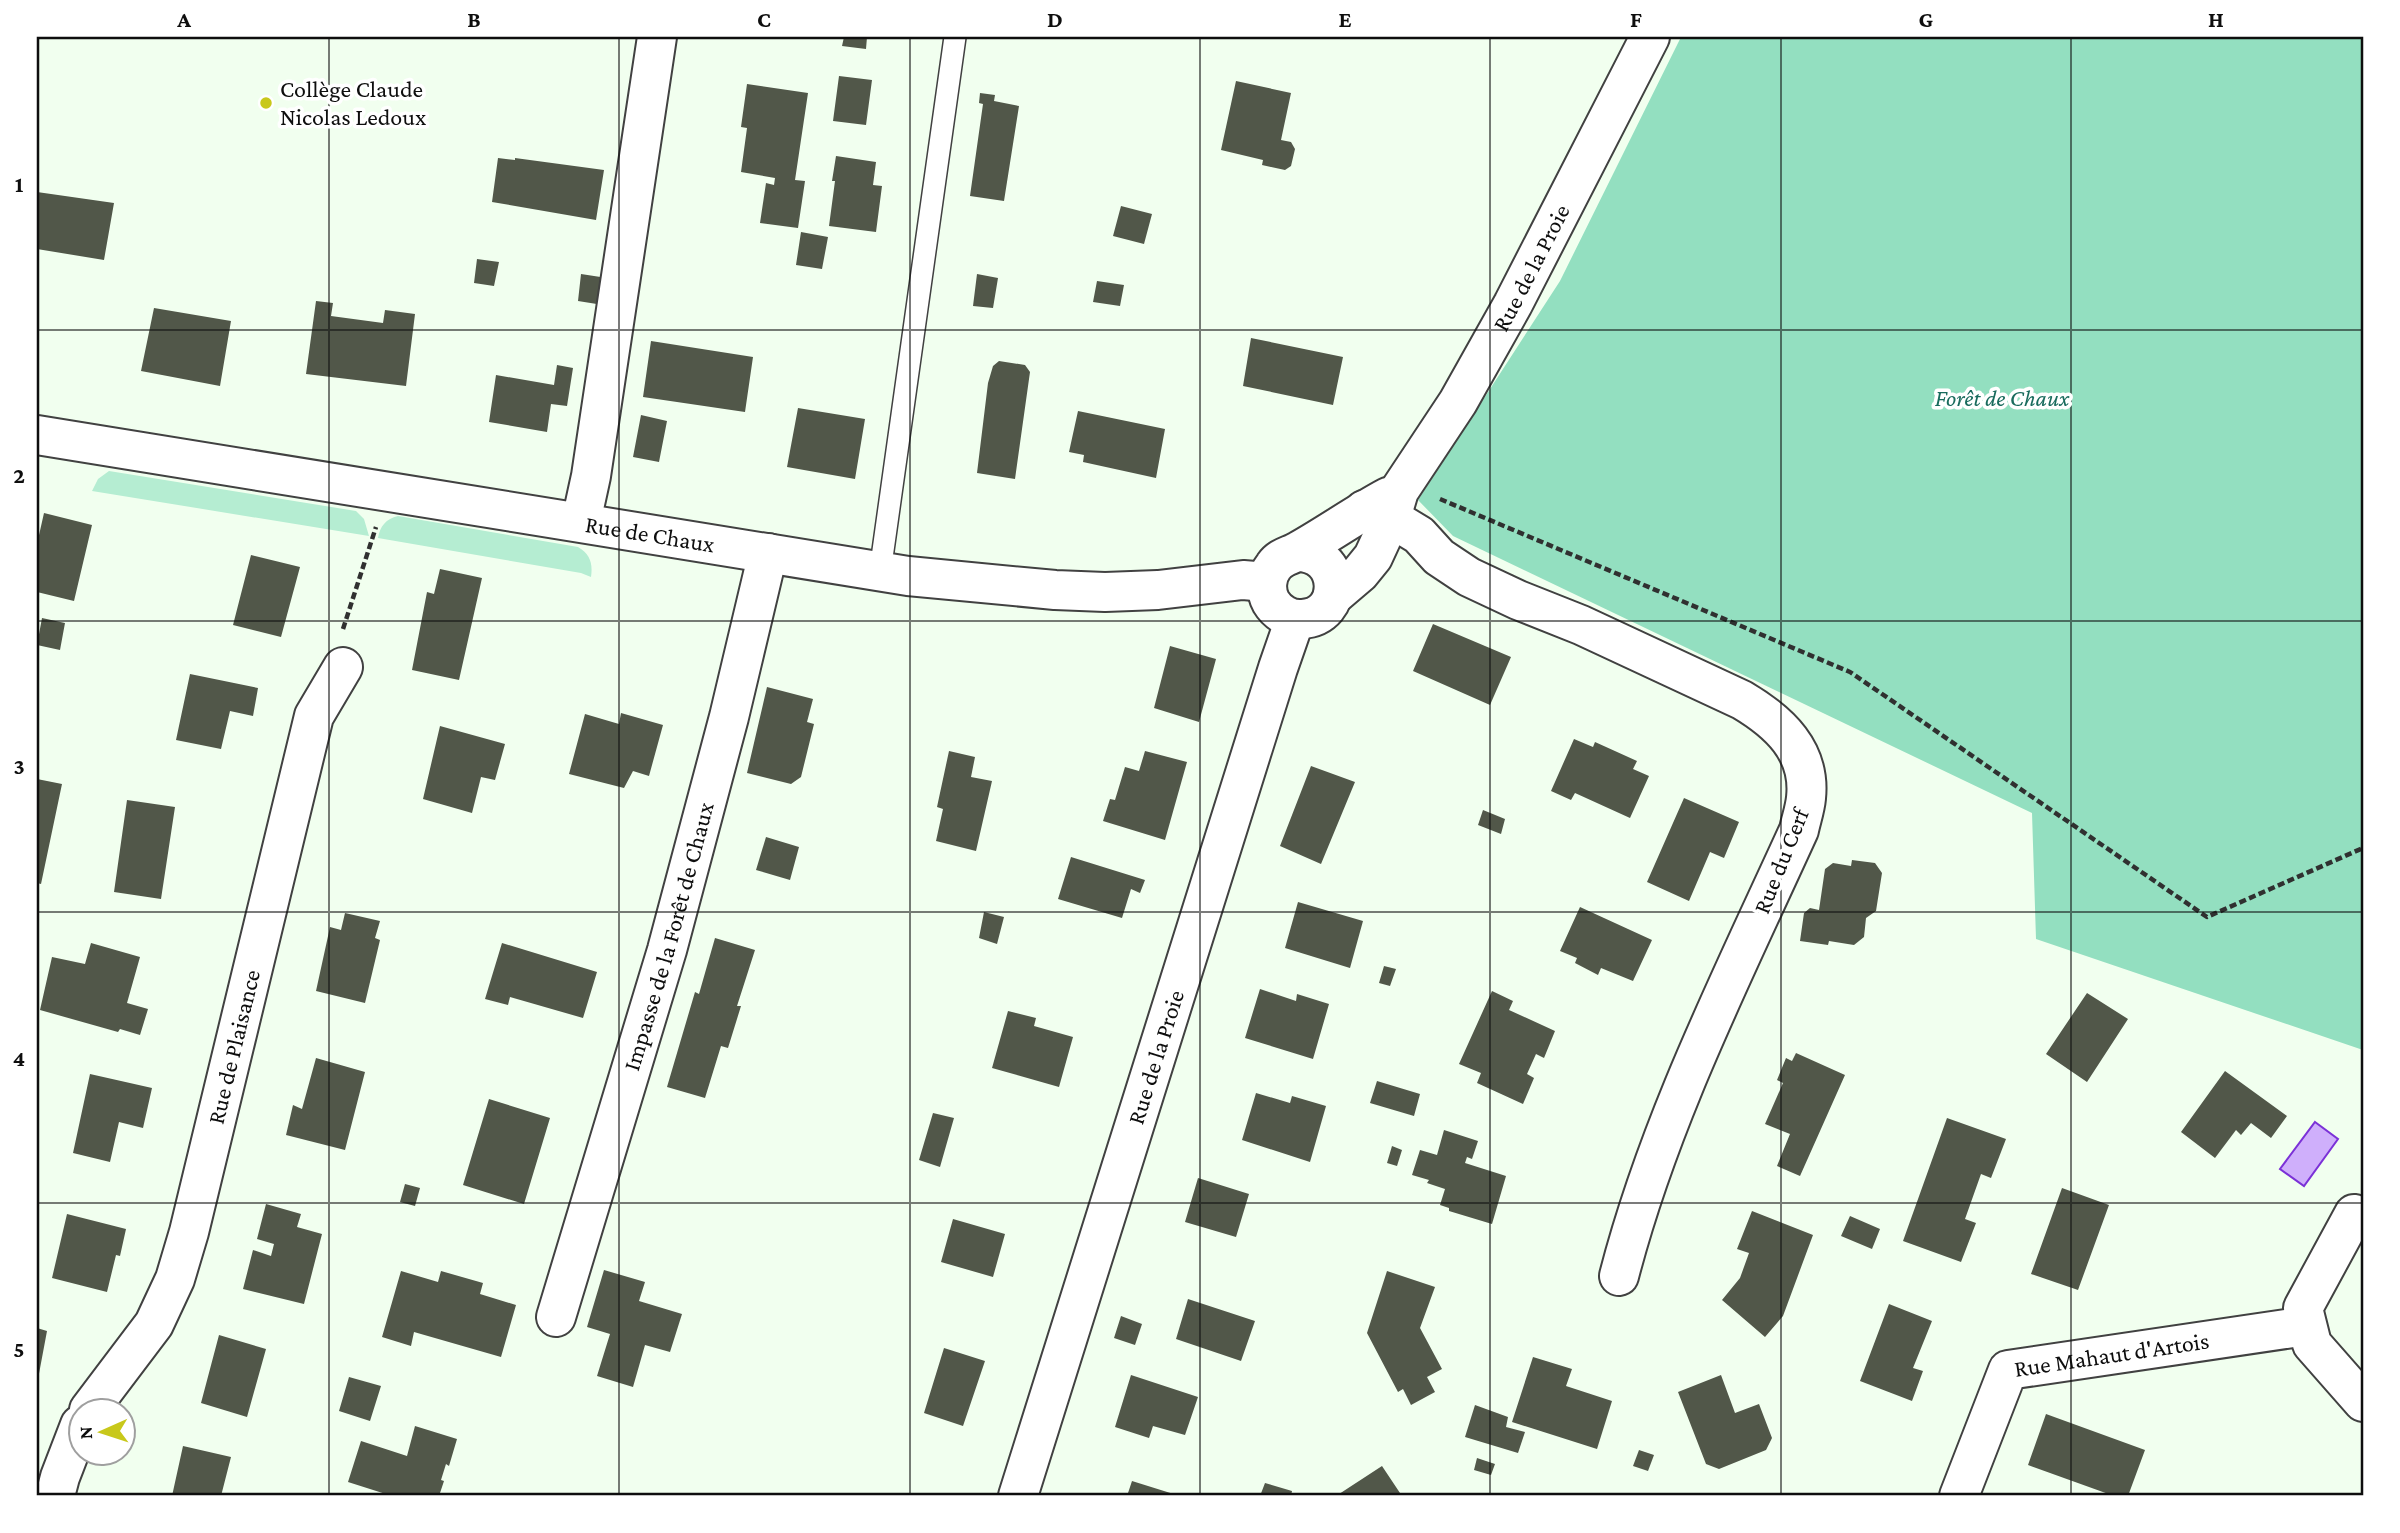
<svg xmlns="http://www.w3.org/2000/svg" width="2400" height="1533" viewBox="0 0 2400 1533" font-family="'Crimson Pro',serif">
  <rect width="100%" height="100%" fill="#f1ffef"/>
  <!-- green -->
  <path fill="#b5edd2" d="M109,471L356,511L364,519L369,536L92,491L98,479Z
    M398,516L578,547C590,554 593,563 591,577L581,573L378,538C380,526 386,519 398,516Z"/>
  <!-- forest -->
  <path fill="#93dfc0" d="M1681,37H2363V1050L2036,939L2032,813L1453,536L1418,500L1560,281Z"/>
  <!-- water -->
  <path fill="#cfaffb" stroke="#7b31d7" stroke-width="2" d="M2315,1122L2338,1139L2304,1186L2280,1169Z"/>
  <!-- building -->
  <path fill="#515749" d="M844,37H867L866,49L842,46Z
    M839,76L872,80L866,125L833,121Z
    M1236,81L1291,93L1281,140L1291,142L1295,149L1291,166L1285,170L1262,165L1263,160L1221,150Z
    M747,84L808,93L795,180L805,181L798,228L760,223L766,183L774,185L775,178L741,172L747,128L741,127Z
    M980,93L995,95L994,101L1019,106L1004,201L970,196L983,104L979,103Z
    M836,156L876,162L873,185L882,186L876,232L829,226L835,181H832Z
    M498,158L515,160V158L604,170L596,220L492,202Z
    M37,192L114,203L104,260L37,249Z
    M1121,206L1152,214L1144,244L1113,236Z
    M801,232L828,237L822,269L796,265Z
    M477,259L499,262L494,286L474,283Z
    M581,274L607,278L603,305L578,301Z
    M977,274L998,278L993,308L973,306Z
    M1097,281L1124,285L1120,306L1093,302Z
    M316,301L333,303L331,316L383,323L385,310L415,314L406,386L306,374Z
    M154,308L231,321L220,386L141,371Z
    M1251,338L1343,357L1333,405L1243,386Z
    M651,341L753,357L745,412L643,397Z
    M999,361L1025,365L1030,372L1015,479L977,473L988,383L993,366Z
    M557,365L573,368L567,406L551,404L547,432L489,422L496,375L554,385Z
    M798,408L865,419L855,479L787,467Z
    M1078,411L1165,429L1156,478L1083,462L1084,455L1069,452Z
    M641,415L667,421L659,462L633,457Z
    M44,513L92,525L74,601L37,592V544Z
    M251,555L300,567L281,637L233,625Z
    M440,569L482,578L459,680L412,670L427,592L434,594Z
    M42,618L65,623L60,650L37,645Z
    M1433,624L1511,657L1490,705L1413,671Z
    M1170,646L1216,659L1199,722L1154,708Z
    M190,674L258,688L253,716L230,711L221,749L176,740Z
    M767,687L813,699L807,722L814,724L801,777L791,784L747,773Z
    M621,713L663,725L649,776L633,771L624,788L569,774L585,714L619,724Z
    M440,726L505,744L495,780L481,777L472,813L423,799Z
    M1574,739L1593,747L1595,742L1637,761L1633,769L1649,776L1630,818L1575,793L1571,800L1551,791Z
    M949,751L975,757L971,777L992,781L976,851L936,841L943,809L937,807Z
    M1145,751L1187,762L1165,840L1103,821L1110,799L1115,800L1125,767L1139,771Z
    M1311,766L1355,782L1321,864L1280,846Z
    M37,779L62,784L41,884L37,883Z
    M1684,798L1739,822L1724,858L1710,852L1689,901L1647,882Z
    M127,800L175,807L161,899L114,892Z
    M1483,810L1505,819L1501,834L1478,825Z
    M766,837L799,847L790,880L756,870Z
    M1071,857L1145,880L1140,893L1131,889L1122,918L1058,899Z
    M1852,860L1875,863L1882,873L1876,911L1866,918L1864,937L1854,945L1829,941L1828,945L1800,941L1804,913L1810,908L1819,910L1825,869L1833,863L1851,866Z
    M1298,902L1363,921L1350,968L1285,948Z
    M1580,907L1652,940L1633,981L1601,968L1598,975L1575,963L1577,958L1560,951Z
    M984,912L1004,917L997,944L979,938Z
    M345,913L380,921L375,938L380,940L365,1003L316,991L330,927L341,930Z
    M715,938L755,950L737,1006H741L728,1048L721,1046L705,1098L667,1087L695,992L699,994Z
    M91,943L140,957L127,1003L148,1009L140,1035L120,1029L118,1032L40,1010L52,957L85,964Z
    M502,943L597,972L583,1018L510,997L508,1005L485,999Z
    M1384,966L1396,969L1390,986L1379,983Z
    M1260,989L1296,1001L1297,994L1329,1004L1313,1059L1245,1038Z
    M1492,991L1513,1001L1509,1010L1555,1031L1544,1058L1536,1054L1527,1074L1534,1078L1523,1104L1477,1083L1481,1073L1459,1064Z
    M2087,993L2128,1019L2087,1082L2046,1054Z
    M1008,1011L1036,1018L1034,1026L1073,1037L1059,1087L992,1068Z
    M1796,1053L1845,1075L1800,1176L1777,1166L1790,1134L1765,1124L1783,1083L1777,1080L1786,1058L1792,1061Z
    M316,1058L365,1072L345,1150L286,1135L293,1105L302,1109Z
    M2225,1071L2287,1116L2271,1138L2251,1123L2241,1135L2236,1130L2215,1158L2181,1132Z
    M90,1074L152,1088L143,1128L119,1122L110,1162L73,1153Z
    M1377,1081L1420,1094L1414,1116L1370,1103Z
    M1256,1093L1290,1103L1292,1096L1326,1106L1310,1162L1242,1140Z
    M489,1099L550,1118L524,1204L463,1185Z
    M933,1113L954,1118L940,1167L919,1160Z
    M1947,1118L2006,1139L1991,1178L1981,1174L1965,1219L1976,1223L1961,1262L1903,1241Z
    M1444,1130L1478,1141L1472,1159L1467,1157L1465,1163L1506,1176L1492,1224L1449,1211V1208L1440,1205L1445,1189L1427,1183L1429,1180L1412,1175L1420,1150L1437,1155Z
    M1392,1146L1402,1150L1397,1166L1387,1163Z
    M1198,1178L1249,1194L1236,1237L1185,1222Z
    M405,1184L420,1188L415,1206L400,1202Z
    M2062,1188L2109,1205L2078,1290L2031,1274Z
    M266,1204L301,1214L297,1227L322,1234L304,1304L243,1289L253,1250L271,1256L274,1244L257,1239Z
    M1752,1211L1813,1235L1783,1316L1765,1337L1722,1300L1740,1278L1749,1253L1737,1249Z
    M67,1214L126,1229L120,1256L116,1255L107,1292L52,1278Z
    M1850,1216L1880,1229L1872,1249L1841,1236Z
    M953,1219L1005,1234L993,1277L941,1262Z
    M604,1270L645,1282L639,1301L682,1314L670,1352L645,1345L633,1387L597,1376L610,1334L587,1327Z
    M401,1271L438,1282L441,1271L483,1283L480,1294L516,1305L501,1357L414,1332L411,1346L382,1337Z
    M1387,1271L1435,1287L1420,1328L1442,1369L1427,1377L1435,1392L1411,1405L1403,1389L1398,1392L1367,1333Z
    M1188,1299L1255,1321L1241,1361L1176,1339Z
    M1889,1304L1932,1321L1913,1368L1923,1371L1912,1401L1860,1381Z
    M1121,1316L1142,1324L1135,1345L1114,1338Z
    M37,1328L47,1331L38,1379H37Z
    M219,1335L266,1349L247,1417L201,1403Z
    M944,1348L985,1361L963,1426L924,1413Z
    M1533,1357L1572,1369L1566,1386L1612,1401L1597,1449L1512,1422Z
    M1131,1375L1198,1397L1185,1435L1153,1426L1149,1438L1115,1427Z
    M1721,1375L1735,1413L1759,1404L1772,1438L1766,1450L1719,1469L1706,1464L1678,1392Z
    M349,1377L381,1386L370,1421L339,1411Z
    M1475,1405L1508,1417L1506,1427L1525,1432L1518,1453L1465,1437Z
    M2046,1414L2145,1450L2128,1496H2114L2028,1465Z
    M415,1426L457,1439L449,1466L446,1464L441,1480L444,1481L439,1496H392L348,1482L361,1441L407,1456Z
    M183,1446L231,1457L221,1496H172Z
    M1639,1450L1654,1455L1648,1471L1633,1466Z
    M1477,1458L1495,1464L1491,1475L1474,1470Z
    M1382,1466L1402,1496H1336Z
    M1132,1481L1180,1496H1127Z
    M1265,1483L1292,1491L1291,1496H1260Z"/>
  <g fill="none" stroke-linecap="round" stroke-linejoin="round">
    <!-- service casing -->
    <g stroke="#414141" stroke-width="24">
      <path id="service" d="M880,572L955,37"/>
    </g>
    <!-- minor casing -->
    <g stroke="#414141" stroke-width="42">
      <g id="minor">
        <path id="s1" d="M37,435L908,576L1055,590L1105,592L1158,590L1243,580L1267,582"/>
        <path d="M1364,510L1391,518L1419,535L1439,557L1469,577L1518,600L1581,625L1742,700C1779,722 1811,751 1806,798C1805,809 1801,820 1799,830C1733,975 1659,1121 1619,1276"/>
        <path d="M581,522L591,476L657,37"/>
        <path d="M1297,552C1344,552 1346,617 1302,619C1289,620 1277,612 1271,602C1265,591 1266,576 1274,566C1281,556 1291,556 1300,550C1330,533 1358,513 1388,497"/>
        <path id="s2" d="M1333,596L1360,573L1373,557L1391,518L1399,491L1458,402L1513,304L1650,37"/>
        <path d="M2354,1214L2303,1308L2312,1344L2363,1402"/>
        <path id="s3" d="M556,1317L667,950L729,717L768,553"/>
        <path id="s4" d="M89,1410L154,1324L175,1279L189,1232L314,716L343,667"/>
        <path d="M55,1496L60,1477L80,1425"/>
        <path id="s5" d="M1018,1496L1278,668L1295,619"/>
        <path id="s6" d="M1959,1496L2008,1370L2306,1326"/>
      </g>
    </g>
    <!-- path -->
    <path stroke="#303030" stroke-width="4.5" stroke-dasharray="7 3.5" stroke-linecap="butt" d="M1440,499L1850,672L2207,917L2363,848
      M343,629L376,527"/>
    <!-- service -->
    <use href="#service" stroke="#fff" stroke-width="21"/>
    <!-- minor -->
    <use href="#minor" stroke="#fff" stroke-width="38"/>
  </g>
  <!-- grid -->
  <path fill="none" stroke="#0e0e0e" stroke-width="2" stroke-opacity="0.55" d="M329,37V1496M619,37V1496M910,37V1496M1200,37V1496M1490,37V1496M1781,37V1496M2071,37V1496M37,330H2363M37,621H2363M37,912H2363M37,1203H2363"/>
  <!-- markers -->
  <circle fill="#c8c81b" stroke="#fff" stroke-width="2.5" cx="266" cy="103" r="7"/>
  <g text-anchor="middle" stroke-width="7" stroke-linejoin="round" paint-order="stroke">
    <!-- poi labels -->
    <g font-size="24" fill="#0e0e0e" stroke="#fff" text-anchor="start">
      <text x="280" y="97">Collège Claude<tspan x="280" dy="28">Nicolas Ledoux</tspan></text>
    </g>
    <!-- street labels -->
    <g font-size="24" fill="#0e0e0e" stroke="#fff">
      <text dy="8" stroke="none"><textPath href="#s2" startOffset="387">Rue de la Proie</textPath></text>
      <text dy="8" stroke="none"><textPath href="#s1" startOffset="621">Rue de Chaux</textPath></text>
      <text transform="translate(1781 861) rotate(-68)" y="8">Rue du Cerf</text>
      <text dy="8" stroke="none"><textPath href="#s3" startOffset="397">Impasse de la Forêt de Chaux</textPath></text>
      <text dy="8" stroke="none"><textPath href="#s4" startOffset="397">Rue de Plaisance</textPath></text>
      <text dy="8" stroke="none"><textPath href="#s5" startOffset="460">Rue de la Proie</textPath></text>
      <text dy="8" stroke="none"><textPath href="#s6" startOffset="240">Rue Mahaut d'Artois</textPath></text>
    </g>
    <!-- park labels -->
    <g font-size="24" font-style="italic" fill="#196b5d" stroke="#fff">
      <text x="2002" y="406">Forêt de Chaux</text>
    </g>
  </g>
  <!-- border -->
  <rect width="2400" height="1533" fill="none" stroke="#ffffff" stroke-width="77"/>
  <!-- north arrow -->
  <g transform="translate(102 1432) rotate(267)"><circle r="33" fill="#ffffff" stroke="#9f9f9f" stroke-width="2"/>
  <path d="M0-5L12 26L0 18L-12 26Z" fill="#c8c81b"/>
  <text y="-10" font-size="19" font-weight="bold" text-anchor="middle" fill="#0e0e0e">N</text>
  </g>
  <rect x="38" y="38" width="2324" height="1456" fill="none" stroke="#0e0e0e" stroke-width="2.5"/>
  <g font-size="23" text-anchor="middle" font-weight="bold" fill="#0e0e0e">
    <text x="184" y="27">A</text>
    <text x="474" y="27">B</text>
    <text x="764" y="27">C</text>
    <text x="1055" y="27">D</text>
    <text x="1345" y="27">E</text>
    <text x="1636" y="27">F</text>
    <text x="1926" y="27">G</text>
    <text x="2216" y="27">H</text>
    <text x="19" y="192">1</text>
    <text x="19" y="483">2</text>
    <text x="19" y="774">3</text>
    <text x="19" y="1066">4</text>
    <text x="19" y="1357">5</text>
  </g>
</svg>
